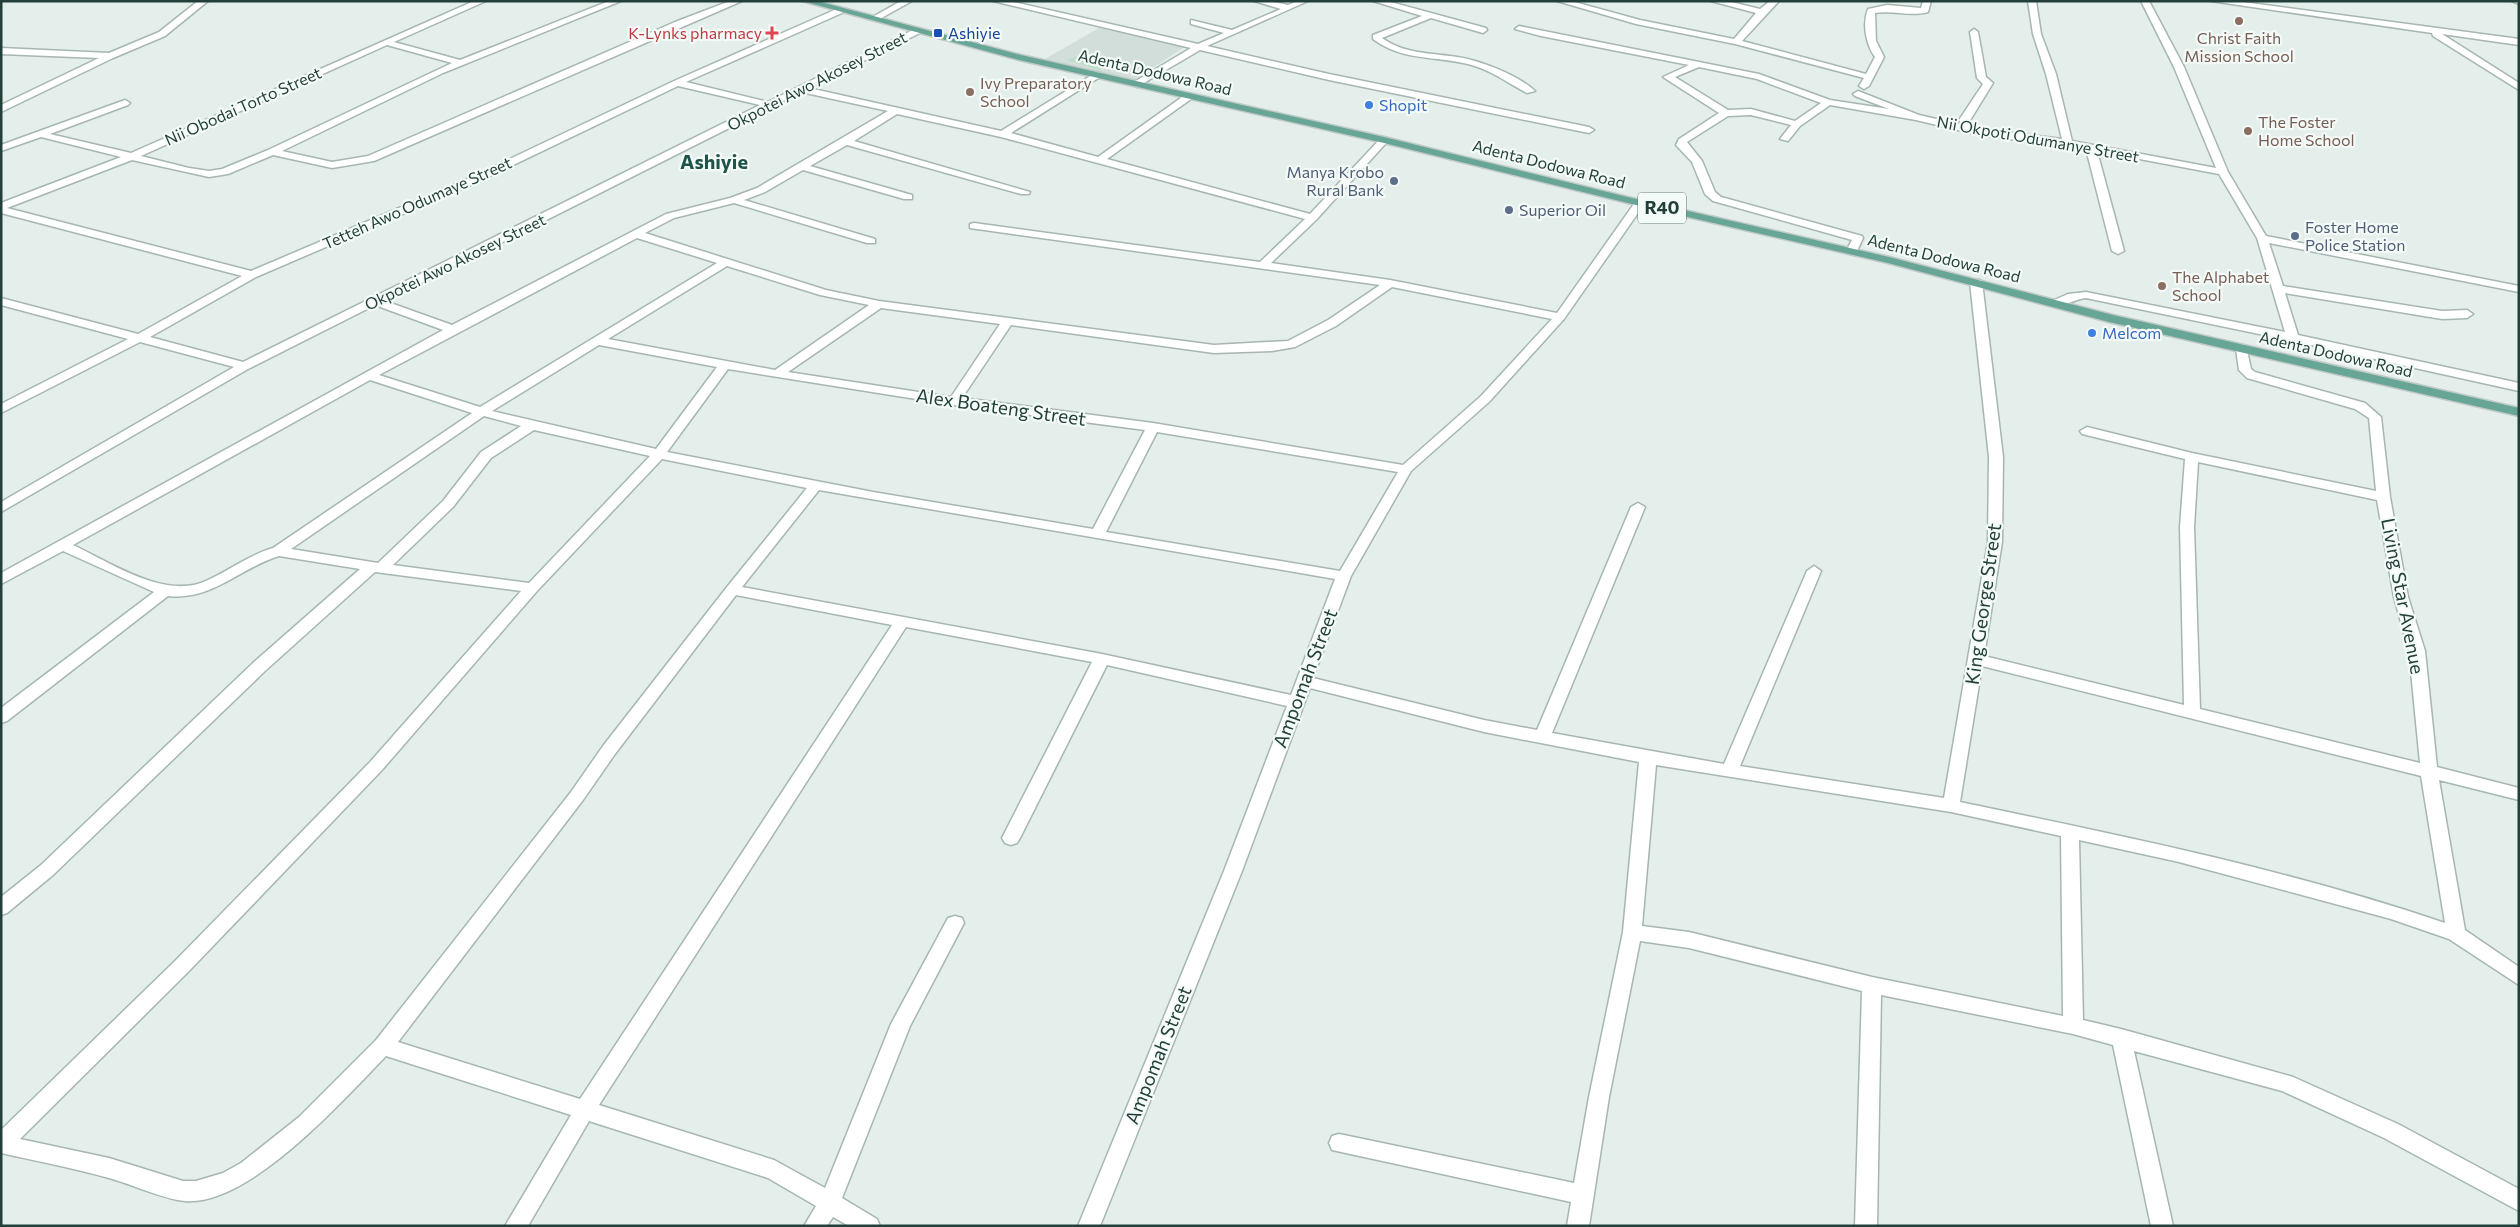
<svg xmlns="http://www.w3.org/2000/svg" width="2520" height="1227" viewBox="0 0 2520 1227" font-family="Commissioner,sans-serif">
  <rect width="100%" height="100%" fill="#e4eeea"/>
  <!-- built -->
  <path fill="#d2ded9" d="M1099,28L1186,46L1134,80L1045,59Z"/>
  <!-- green -->
  <path fill="#bcdfc7" d="M1085,54L1105,59L1102,68L1100,70L1066,60Z"/>
  <g fill="none" stroke-linecap="round" stroke-linejoin="round">
    <!-- street casing -->
    <g stroke="#a6b6b1" stroke-width="3">
      <path id="street" d="M198,1H208L165,36L113,58L1,112V105L99,58L1,54V48L109,53L159,32Z
        M474,1H486L394,42L460,60L609,1H621L443,73L282,151L332,162L368,156L675,22L730,1H742L374,161L332,168L273,155L228,174L209,177L132,160L7,208L251,271L474,176L674,81L839,8L843,11L842,13L686,82L768,102L917,28L920,29V33L809,88L1001,131L1097,72L1100,73V77L1011,133L1098,157L1185,95H1191V99L1107,159L1310,214L1381,138H1387V142L1316,220L1271,263L1390,280L1557,313L1636,201H1644L1645,203L1564,319L1489,402L1411,471L1351,576L1313,678L1484,720L1537,730L1631,507L1638,503L1645,507L1552,733L1724,764L1807,571L1814,566L1821,571L1740,766L1944,798L1988,542L1989,457L1970,282L1972,280H1980L1982,282L2003,457L2002,542L1984,656L2184,705L2180,527L2185,459L2082,434L2080,431L2087,427L2192,453L2376,491L2369,418L2355,409L2247,378L2239,370L2236,349L2242,345L2246,346L2251,369L2255,372L2365,403L2381,417L2390,497L2408,597L2425,651L2437,767L2519,788V800L2439,780L2465,930L2519,967V985L2449,939L2391,919L2179,862L2079,840L2083,1020L2121,1029L2293,1077L2398,1124L2519,1189V1211L2384,1138L2282,1091L2134,1051L2173,1226H2151L2113,1045L2073,1034L1881,995L1877,1226H1855L1862,991L1689,948L1640,941L1609,1097L1589,1226H1567L1571,1202L1332,1150L1329,1143L1332,1136L1339,1134L1574,1183L1589,1097L1623,932L1639,762L1484,732L1310,688L1242,871L1100,1226H1078L1224,871L1287,706L1107,665L1020,838L1017,843L1011,845L1005,843L1002,838L1092,662L906,627L599,1105L774,1160L825,1188L891,1024L948,918L955,916L962,918L964,923L910,1026L842,1198L877,1219L880,1226H849L833,1217L827,1226H804L816,1206L768,1178L589,1121L528,1226H505L571,1115L386,1056C344,1099 250,1206 185,1201C163,1199 131,1184 109,1178C73,1168 37,1161 1,1153V1130L175,961L370,762L521,591L375,572L265,671L53,875L7,913L1,915V897L41,865L253,663L360,569L279,556C240,568 212,601 168,596L7,721L1,723V708L154,592L63,551L1,584V573L443,330L375,305L248,369L1,512V502L234,367L140,342L1,413V404L128,339L1,305V298L138,334L242,276L1,213V203L121,157L41,137L1,151V145L125,100L130,103L128,105L50,134L131,153ZM387,45L452,63L268,150L222,169L209,171L189,168L141,156ZM678,86L760,105L243,362L150,337L256,277L482,180ZM801,92L888,111L757,188L730,198L666,214L452,325L385,301ZM897,114L1001,137L1305,219L1260,262L974,223L970,224V228L1380,285L1328,320L1288,341L1214,345L879,301L826,290L645,233L674,218L734,203L867,243H875V239L744,200L765,192L803,170L904,199H912V195L810,166L847,145L1021,194H1029L1030,192L854,141ZM637,238L717,263L480,407L379,375ZM727,266L820,295L869,305L775,370L608,339ZM1392,287L1552,319L1481,396L1403,465L1153,423L962,398L1011,325L1214,353L1272,351L1295,347L1336,326ZM881,308L1000,324L951,397L788,372ZM599,345L717,367L656,449L492,411ZM728,369L954,405L1145,430L1093,529L873,492L667,452ZM370,380L472,413L273,548C249,555 230,570 208,580C167,601 111,563 73,545ZM484,416L521,426L481,452L443,501L378,563L291,549ZM534,430L650,456L529,583L393,565L453,507L491,458ZM1157,432L1398,472L1340,571L1106,532ZM662,459L807,488L727,587L603,746L571,792L376,1040L299,1117L241,1163L223,1173L196,1181H183L109,1158L20,1139L189,971L382,770L537,591ZM2198,462L2377,500L2394,597L2409,651L2420,763L2200,709L2194,527ZM819,490L1335,579L1291,695L1102,654L742,587ZM736,595L892,625L580,1099L398,1042L583,800L615,754ZM1982,666L2421,776L2445,923C2287,869 2123,836 1960,802ZM1656,765L1951,812L2061,836L2063,1016L1872,977L1689,932L1642,926Z
        M901,1H912L876,21L869,19Z
        M993,1H1009L1198,44L1224,33L1191,24V20L1232,30L1281,9L1254,1H1270L1288,5L1297,1H1308L1207,46L1329,74L1589,127L1594,130L1589,133L1329,80L1200,50L1137,87L1132,84L1134,82L1191,48Z
        M1373,1H1387L1486,28L1487,30L1483,33L1431,18L1382,38C1404,54 1431,53 1457,57C1479,60 1518,75 1535,91L1527,93C1508,83 1489,69 1468,64C1435,56 1402,61 1373,39V35L1422,16Z
        M1557,1H1571L1640,20L1734,39L1756,13L1711,1H1727L1760,9L1770,1H1779L1742,41L1866,74L1875,57C1866,45 1862,24 1868,9L1887,5L1921,8L1923,1H1931L1928,12C1912,17 1892,10 1875,13L1876,41L1884,57L1869,86L1864,89L1859,86L1864,78L1735,44L1636,24Z
        M2028,1H2036L2041,34L2056,74L2072,141L2216,168L2174,67L2141,1H2149L2184,67L2228,172L2266,236L2519,286V292L2269,243L2283,286L2442,311L2467,310L2473,314L2467,318L2442,319L2285,293L2298,335L2519,383V391L2293,341L2086,298C2075,299 2062,308 2052,305V301L2068,294L2086,292L2285,332L2257,238L2219,174L2097,151L2124,251L2118,254L2112,251L2086,149L1979,135L1916,120L1830,105L1800,126L1788,141L1780,139L1791,125L1751,115L1728,116L1687,142L1702,161L1715,192L1721,197L1862,236L1863,238L1856,253L1852,254L1846,251L1852,240L1713,201L1705,194L1692,162L1676,145L1679,139L1719,113L1663,77L1689,65L1541,36L1515,29L1519,26L1759,74L1830,100L1889,109L1855,96L1853,94L1858,91L1919,115L1962,125L1959,120L1983,84L1977,78L1970,32L1974,29L1978,32L1986,77L1993,83L1969,122L1980,129L2062,139L2046,74L2033,34ZM1699,67L1757,79L1821,103L1795,121L1751,109L1728,110L1675,77Z
        M2211,1H2235L2519,39V45L2442,34L2519,83V90L2433,36L2432,33Z
        M2512,1H2519V4Z"/>
    </g>
    <!-- primary casing -->
    <g stroke="#c1cac8" stroke-width="3">
      <path id="primary" d="M802,1H817L1021,55L1384,137L1640,200L1889,257L2113,315L2519,408V416L2109,322L1888,263L1640,206L1384,143L1019,60Z"/>
    </g>
    <!-- street -->
    <use href="#street" fill="#fff" fill-rule="evenodd"/>
    <!-- primary -->
    <use href="#primary" fill="#67a597" fill-rule="evenodd"/>
  </g>
  <!-- markers -->
  <g fill="#8d6e63" stroke="#f4faf7" stroke-width="2">
    <circle cx="2239" cy="21" r="5"/>
    <circle cx="970" cy="92" r="5"/>
    <circle cx="2248" cy="131" r="5"/>
    <circle cx="2162" cy="286" r="5"/>
  </g>
  <path fill="#e0444e" stroke="#f4faf7" stroke-width="2" d="M769.5 25.5h5v5h5v5h-5v5h-5v-5h-5v-5h5z"/>
  <rect fill="#1a4fb4" stroke="#f4faf7" stroke-width="2" x="933" y="28" width="10" height="10" rx="2.5"/>
  <g fill="#3f7fe0" stroke="#f4faf7" stroke-width="2">
    <circle cx="1369" cy="105" r="5"/>
    <circle cx="2092" cy="333" r="5"/>
  </g>
  <g fill="#5c6f8a" stroke="#f4faf7" stroke-width="2">
    <circle cx="1394" cy="181" r="5"/>
    <circle cx="1509" cy="210" r="5"/>
    <circle cx="2295" cy="236" r="5"/>
  </g>
  <g text-anchor="middle" stroke-width="4.5" stroke-linejoin="round" paint-order="stroke">
    <!-- far-health labels -->
    <g font-size="16" fill="#be3a42" stroke="#f4faf7" text-anchor="end">
      <text x="762" y="39">K-Lynks pharmacy</text>
    </g>
    <!-- far-transit labels -->
    <g font-size="16" fill="#164399" stroke="#f4faf7" text-anchor="start">
      <text x="948" y="39">Ashiyie</text>
    </g>
    <!-- far-education labels -->
    <g font-size="16" fill="#785e54" stroke="#f4faf7" text-anchor="start">
      <text x="2239" y="44" text-anchor="middle">Christ Faith<tspan x="2239" dy="18">Mission School</tspan></text>
      <text x="980" y="89">Ivy Preparatory<tspan x="980" dy="18">School</tspan></text>
      <text x="2258" y="128">The Foster<tspan x="2258" dy="18">Home School</tspan></text>
      <text x="2172" y="283">The Alphabet<tspan x="2172" dy="18">School</tspan></text>
    </g>
    <!-- far-street labels -->
    <g font-size="16" fill="#224039" stroke="#f4faf7">
      <text transform="translate(1155 72) rotate(13)" y="6">Adenta Dodowa Road</text>
      <text transform="translate(817 81) rotate(-27)" y="6">Okpotei Awo Akosey Street</text>
      <text transform="translate(243 106) rotate(-24)" y="6">Nii Obodai Torto Street</text>
      <text transform="translate(2038 139) rotate(10)" y="6">Nii Okpoti Odumanye Street</text>
      <text transform="translate(1549 164) rotate(14)" y="6">Adenta Dodowa Road</text>
      <text transform="translate(417 203) rotate(-24)" y="6">Tetteh Awo Odumaye Street</text>
      <text transform="translate(1944 258) rotate(14)" y="6">Adenta Dodowa Road</text>
      <text transform="translate(455 262) rotate(-26)" y="6">Okpotei Awo Akosey Street</text>
      <text transform="translate(2336 354) rotate(13)" y="6">Adenta Dodowa Road</text>
    </g>
    <!-- far-shop labels -->
    <g font-size="16" fill="#366cbe" stroke="#f4faf7" text-anchor="start">
      <text x="1379" y="111">Shopit</text>
      <text x="2102" y="339">Melcom</text>
    </g>
    <!-- far-service labels -->
    <g font-size="16" fill="#4e5e75" stroke="#f4faf7" text-anchor="start">
      <text x="1384" y="178" text-anchor="end">Manya Krobo<tspan x="1384" dy="18">Rural Bank</tspan></text>
      <text x="1519" y="216">Superior Oil</text>
      <text x="2305" y="233">Foster Home<tspan x="2305" dy="18">Police Station</tspan></text>
    </g>
    <!-- shield labels -->
    <rect fill="#f4faf7" stroke="#617872" stroke-width="1" x="1638" y="192.5" width="48" height="31" rx="4"/>
    <g font-size="18" font-weight="bold" fill="#224039">
      <text x="1662" y="214">R40</text>
    </g>
    <!-- street labels -->
    <g font-size="19" fill="#224039" stroke="#f4faf7">
      <text transform="translate(1001 407) rotate(8)" y="7">Alex Boateng Street</text>
      <text transform="translate(2403 596) rotate(79)" y="7">Living Star Avenue</text>
      <text transform="translate(1983 604) rotate(-82)" y="7">King George Street</text>
      <text transform="translate(1305 678) rotate(-69)" y="7">Ampomah Street</text>
      <text transform="translate(1158 1055) rotate(-68)" y="7">Ampomah Street</text>
    </g>
    <!-- far-district labels -->
    <g font-size="20" font-weight="bold" fill="#1d5348" stroke="#f4faf7">
      <text x="714" y="169">Ashiyie</text>
    </g>
  </g>
  <!-- border -->
  <rect width="2520" height="1227" fill="none" stroke="#224039" stroke-width="5"/>
</svg>
